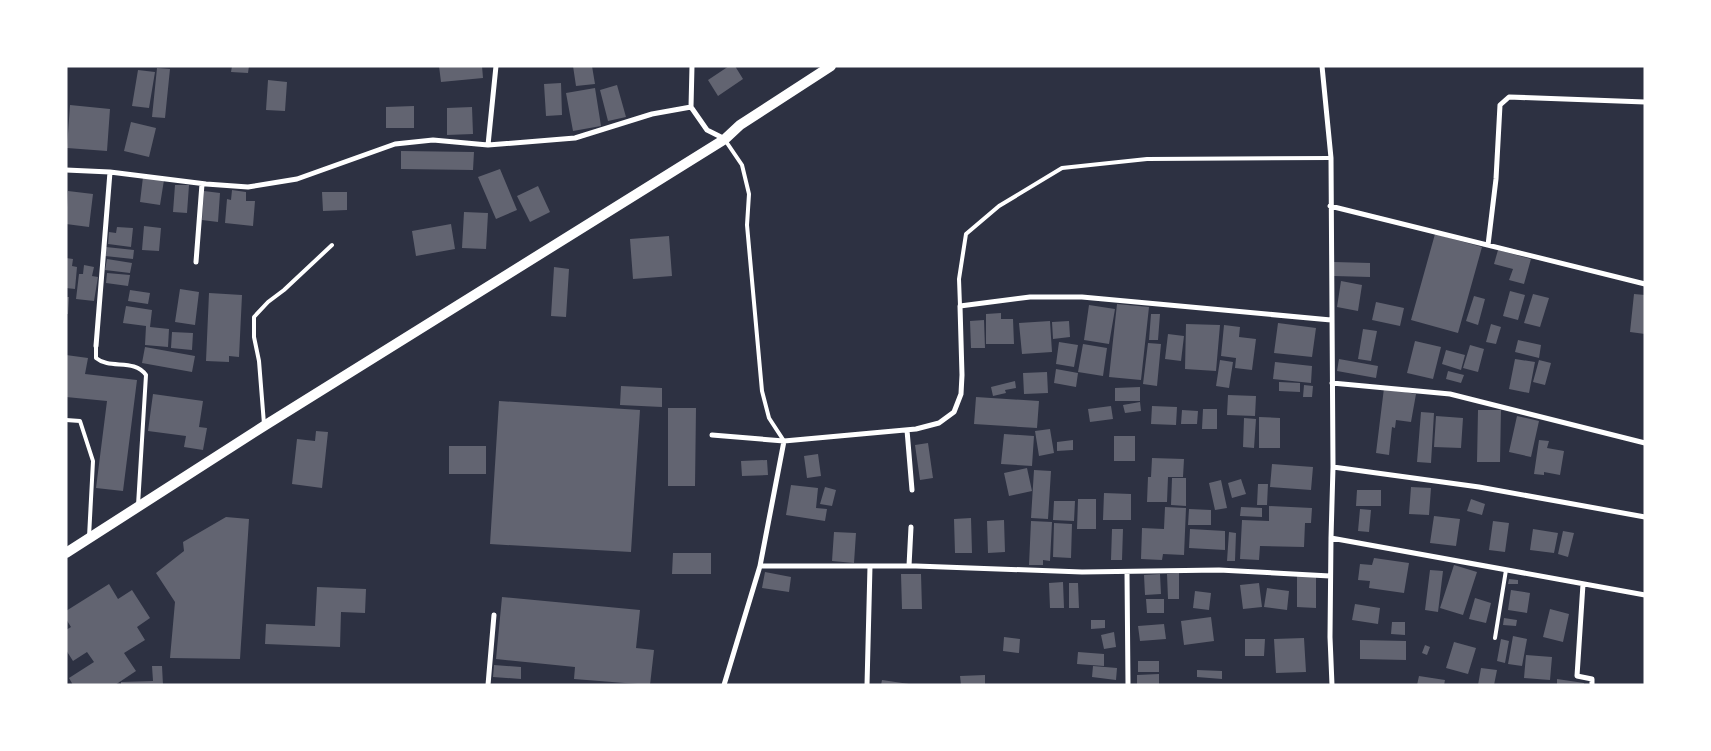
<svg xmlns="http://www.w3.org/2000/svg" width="1711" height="751" viewBox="0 0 1711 751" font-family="'Sofia Sans Condensed',sans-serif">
  <rect width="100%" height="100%" fill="#2d3142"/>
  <!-- building -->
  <path fill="#626471" d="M232,66H249L248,73L231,72Z
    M439,66H482L483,78L441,82Z
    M573,66H592L595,84L576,86Z
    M729,66H735L743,79L718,96L708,80Z
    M157,68L170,69L165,118L152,117Z
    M138,70L155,72L149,108L132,106Z
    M268,80L287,82L285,111L266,110Z
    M561,83L562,115L546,116L544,84Z
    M617,85L626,117L608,121L600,90Z
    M595,88L601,126L573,131L566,93Z
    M70,105L110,109L107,151L67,148Z
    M414,106V128H386V107Z
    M472,107L473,134L447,135V108Z
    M131,122L156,128L149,157L124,151Z
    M401,151L474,152L473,170L401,169Z
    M500,169L517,210L496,219L478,177Z
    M143,177L164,180L160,205L140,202Z
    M175,185H189L187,213L173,212Z
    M538,186L550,212L530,222L517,196Z
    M232,190L246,192V201H255L253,226L225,223L227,199L231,200Z
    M68,191L93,194L89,227L66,224Z
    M204,191L220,193L218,222L202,220Z
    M322,192H347V210L323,211Z
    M464,212L488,213L486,249L462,248Z
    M451,224L455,249L416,256L412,231Z
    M144,226L161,228L159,251L142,250Z
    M117,227L133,228L131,247L108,244L109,232L116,233Z
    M1435,234L1482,247L1458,333L1411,320Z
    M669,236L672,276L633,279L630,239Z
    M106,247L134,250L133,259L105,256Z
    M1498,250L1531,259L1524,284L1509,280L1513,269L1494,264Z
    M66,258L73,259L72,266L77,267L75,289L66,288Z
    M107,259L132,263L130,273L105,270Z
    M1334,262L1370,263V277L1334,276Z
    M84,265L94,267L92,276L98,277L94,301L76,299L79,274H83Z
    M554,267L569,269L566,317L551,316Z
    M107,273L130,275L128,286L106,283Z
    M1341,281L1362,285L1358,311L1337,307Z
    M180,289L199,292L195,325L175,322Z
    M130,290L150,293L148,304L128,301Z
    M1510,291L1525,295L1518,320L1503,316Z
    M209,293L242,295L239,357L229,356V362L206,361Z
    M1533,294L1549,298L1540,327L1524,323Z
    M1634,294L1645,295V334L1630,332Z
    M1474,296L1485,299L1478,325L1466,321Z
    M66,297H69L68,314H66Z
    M1376,302L1404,308L1400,326L1372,320Z
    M1117,304L1149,307L1141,380L1109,377Z
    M1089,305L1115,309L1109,344L1084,340Z
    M126,306L152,310L150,327L169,329L168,347L145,345L146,326L123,323Z
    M1001,313V319H1013L1014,344H986V314Z
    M1151,314H1160L1158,340H1149Z
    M984,320L985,348H971L970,321Z
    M1050,321L1052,352L1022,354L1019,323Z
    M1069,321L1070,337L1053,339L1052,322Z
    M1278,323L1316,328L1312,357L1274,353Z
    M1186,324L1220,325L1216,371L1185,369Z
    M1491,324L1501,327L1496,344L1486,342Z
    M1224,325L1240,327L1239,337L1256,339L1252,370L1235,368L1236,358L1221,356Z
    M1363,329L1377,331L1371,361L1358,359Z
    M172,332L193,333L192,350L171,348Z
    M1168,334L1184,336L1181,361L1165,359Z
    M1518,340L1541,345L1539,358L1515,352Z
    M1415,341L1441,347L1433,379L1407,373Z
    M1059,342L1078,345L1074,367L1056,364Z
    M1148,343L1161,344L1157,386L1143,384Z
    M1083,344L1107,348L1103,376L1078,372Z
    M1470,345L1484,349L1478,372L1463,368Z
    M145,347L195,356L192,372L142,363Z
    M1446,350L1465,355L1461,370L1442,364Z
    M66,355L88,358L85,374L137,380L123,491L96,488L107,401L66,397Z
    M1339,359L1378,366L1376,378L1337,371Z
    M1515,359L1535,362L1529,393L1509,389Z
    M1220,360L1233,362L1229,388L1216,386Z
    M1539,360L1551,363L1545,385L1533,382Z
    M1275,362L1312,366L1311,383L1273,379Z
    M1056,369L1078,373L1076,387L1054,383Z
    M1448,371L1464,375L1461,383L1446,379Z
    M1047,372L1048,393L1024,394L1023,373Z
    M1015,381L1016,388L1005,390L1006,393L993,396L991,387Z
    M1279,382L1300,383V392L1279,391Z
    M1304,385L1313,386L1312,397H1303Z
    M621,386L662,388V407L620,405Z
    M1140,387V401H1115V388Z
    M1384,388L1416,394L1411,422L1396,420L1395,428L1392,427L1389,455L1376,453Z
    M153,394L203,401L199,427L207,428L203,450L184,447L186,436L148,431Z
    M1228,395L1256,396L1255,416L1227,415Z
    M976,397L1039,401L1037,428L974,424Z
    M499,401L640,410L631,552L490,544Z
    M1140,402L1141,411L1125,413L1123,405Z
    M1111,406L1113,419L1090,422L1088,409Z
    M1152,406L1177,407L1176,425L1151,424Z
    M668,408H696L695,486H668Z
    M1203,409H1217V429H1202Z
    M1182,410L1198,411L1197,424H1181Z
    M1478,410H1501L1500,462H1477Z
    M1421,412L1434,413L1431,463L1417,462Z
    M1436,416L1463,418L1461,448L1434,447Z
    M1517,416L1539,421L1531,457L1509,452Z
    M1259,417L1280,418V448H1259Z
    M1244,418L1256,419L1254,448L1243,447Z
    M1050,429L1054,453L1039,456L1035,431Z
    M316,431L328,432L322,488L292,484L297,439L315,441Z
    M1004,434L1034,436L1032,466L1001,464Z
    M1114,436H1135V461H1114Z
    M1073,440V450L1057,451V442Z
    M1539,440L1549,441L1547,448L1564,451L1560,475L1544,472V475L1534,474Z
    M928,443L933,478L920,480L915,445Z
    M449,446H486V474H449Z
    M818,454L821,476L807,478L804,456Z
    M1152,458L1184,459L1183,477H1168L1167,502H1147L1148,477H1151Z
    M767,460L768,475L742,476L741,461Z
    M1272,464L1313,467L1311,490L1270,487Z
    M1027,468L1032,491L1009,496L1004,473Z
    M1034,470L1051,471L1048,519L1031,518Z
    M1172,478H1186V506L1171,505Z
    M1241,479L1246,494L1232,498L1228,483Z
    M1221,480L1227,508L1215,510L1209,483Z
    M1258,484H1268L1267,505H1257Z
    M791,485L818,488L816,508L827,509L825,521L786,515Z
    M825,487L836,490L832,506L820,504Z
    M1411,487L1431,488L1429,515L1409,514Z
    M1357,490H1381V506H1356Z
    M1104,493L1131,494V520H1103Z
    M1078,499H1096V529H1077Z
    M1471,499L1485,504L1482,515L1467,511Z
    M1054,501H1075L1074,521L1053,520Z
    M1269,506L1312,508L1311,523H1305L1304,547L1260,546L1259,560L1240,559L1242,520L1269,521Z
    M1165,507L1186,508L1184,555L1163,554L1162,560L1141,559L1142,528L1164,529Z
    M1241,507L1262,508V517L1240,516Z
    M1189,509L1211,510V525H1188Z
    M1360,509L1371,510L1369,532L1358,531Z
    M1434,516L1460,519L1456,546L1430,543Z
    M226,517L249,519L240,659L170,658L175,602L156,573L184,551L183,542Z
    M971,518L972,553H955L954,519Z
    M1004,520L1005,552L988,553L987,521Z
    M1031,521L1052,522L1050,561L1043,560V565H1029Z
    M1493,521L1509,523L1505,552L1489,550Z
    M1054,523L1072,524L1071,558L1053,557Z
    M1112,529H1123L1122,560H1111Z
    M1190,529L1225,531V550L1189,548Z
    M1533,529L1558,533L1554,553L1530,550Z
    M1563,531L1574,533L1568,557L1558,554Z
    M834,532L856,533L854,563L832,561Z
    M1229,532L1236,533L1235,561H1227Z
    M673,553H711V574H672Z
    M1374,558L1409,563L1404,593L1369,588L1370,581L1358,580L1360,564L1372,565Z
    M1454,565L1477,572L1463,615L1440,608Z
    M1430,570L1443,571L1438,612L1425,610Z
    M765,572L791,577L789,592L762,588Z
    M1179,573V599H1168L1167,574Z
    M901,574H921L922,609H902Z
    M1160,574L1161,594L1145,595L1144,575Z
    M1297,576H1316V608L1297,607Z
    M1509,579L1518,580V584H1508Z
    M1063,582L1064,608H1050L1049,583Z
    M1069,583H1078L1079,608H1069Z
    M1259,583L1262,607L1243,609L1240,585Z
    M109,584L118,599L132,590L150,618L137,627L145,640L124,653L136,671L115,685H73L69,678L94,662L87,652L73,661L66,650V630L71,627L66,619V611Z
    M317,587L366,589L365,613L341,612L340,647L265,644L266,624L315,626Z
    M1267,588L1289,591L1287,610L1264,607Z
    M1511,590L1530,593L1527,613L1508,610Z
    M1195,591L1211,593L1209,610L1193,608Z
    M502,597L640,610L636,648L654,650L650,685L574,679L575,667L496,659Z
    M1475,598L1491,603L1486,623L1469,619Z
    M1146,599H1164V613H1147Z
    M1355,604L1380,608L1378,624L1352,620Z
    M1550,609L1569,614L1563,642L1543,637Z
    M1211,617L1214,641L1184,645L1181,621Z
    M1504,618L1517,620L1516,626L1503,625Z
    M1091,620H1105V628L1091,629Z
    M1392,622H1405V635L1391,634Z
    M1164,624L1166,639L1140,641L1138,626Z
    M1114,632L1116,647L1104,649L1101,635Z
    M1513,636L1527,639L1522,666L1508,664Z
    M1004,637L1020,639L1019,653L1003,651Z
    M1304,638L1306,672L1276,673L1274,639Z
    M1245,639H1265L1264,656H1245Z
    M1501,639L1509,641L1505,663L1497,661Z
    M1360,640L1406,641V660L1360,659Z
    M1454,642L1476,648L1468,674L1446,668Z
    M1425,645L1430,647L1427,655L1422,653Z
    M1078,652L1104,654V666L1077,664Z
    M1526,655L1552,657L1550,680L1524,678Z
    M1138,661H1159V672H1138Z
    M494,665L521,667V679L493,677Z
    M152,666H162L163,685H121V682L153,681Z
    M1093,666L1117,668L1116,680L1092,677Z
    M1481,668L1497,670L1494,685H1478Z
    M1197,670L1222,671V679L1197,677Z
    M1159,674V685H1137V675Z
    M985,675V685H961L960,676Z
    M1419,676L1445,680L1444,685H1417Z
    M1557,679L1584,683V685H1557Z
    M882,680L909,684L908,685H881Z"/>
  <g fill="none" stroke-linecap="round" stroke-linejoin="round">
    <!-- service -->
    <path stroke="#fff" stroke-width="4" d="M725,140L742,165L749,194L747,225L762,391L769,418L784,441
      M960,306L959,279L966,234L999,206L1062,168L1147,159L1331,158
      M96,346V358C110,370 134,358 146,375L138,505
      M66,420L80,421L93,461L89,537
      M264,424L259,361L254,337V317L268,302L284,290L332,245
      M1495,638L1506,570"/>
    <!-- minor -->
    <path stroke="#fff" stroke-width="5" d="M692,66L691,107L707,130L725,139
      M1322,66L1331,158L1333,467L1331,538L1330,637L1332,685
      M488,145L496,66
      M66,170L110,172L206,184L248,187L297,179L395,144L433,140L488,145L575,138L652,114L691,107
      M1330,206L1645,284
      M1488,245L1496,179L1500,105L1509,97L1645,102
      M196,262L202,184
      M96,346L110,172
      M1332,383L1450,394L1645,443
      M907,430L912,490
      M712,435L784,441L760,566L724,685
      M784,441L916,429L939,423L954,412L961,394L962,375L960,306L1030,297H1082L1331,320
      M1333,467L1479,487L1645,517
      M1331,538L1645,595
      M760,566H916L1082,572L1219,570L1330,576
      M909,566L911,527
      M1127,572L1128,685
      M1583,584L1577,676L1592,679V685
      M488,685L494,615
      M867,685L870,566"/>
    <!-- secondary -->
    <path stroke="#fff" stroke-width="10" d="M66,553L264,426L725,139L740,125L831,66"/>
  </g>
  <!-- border -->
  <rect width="1711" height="751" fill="none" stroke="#ffffff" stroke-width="135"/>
</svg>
